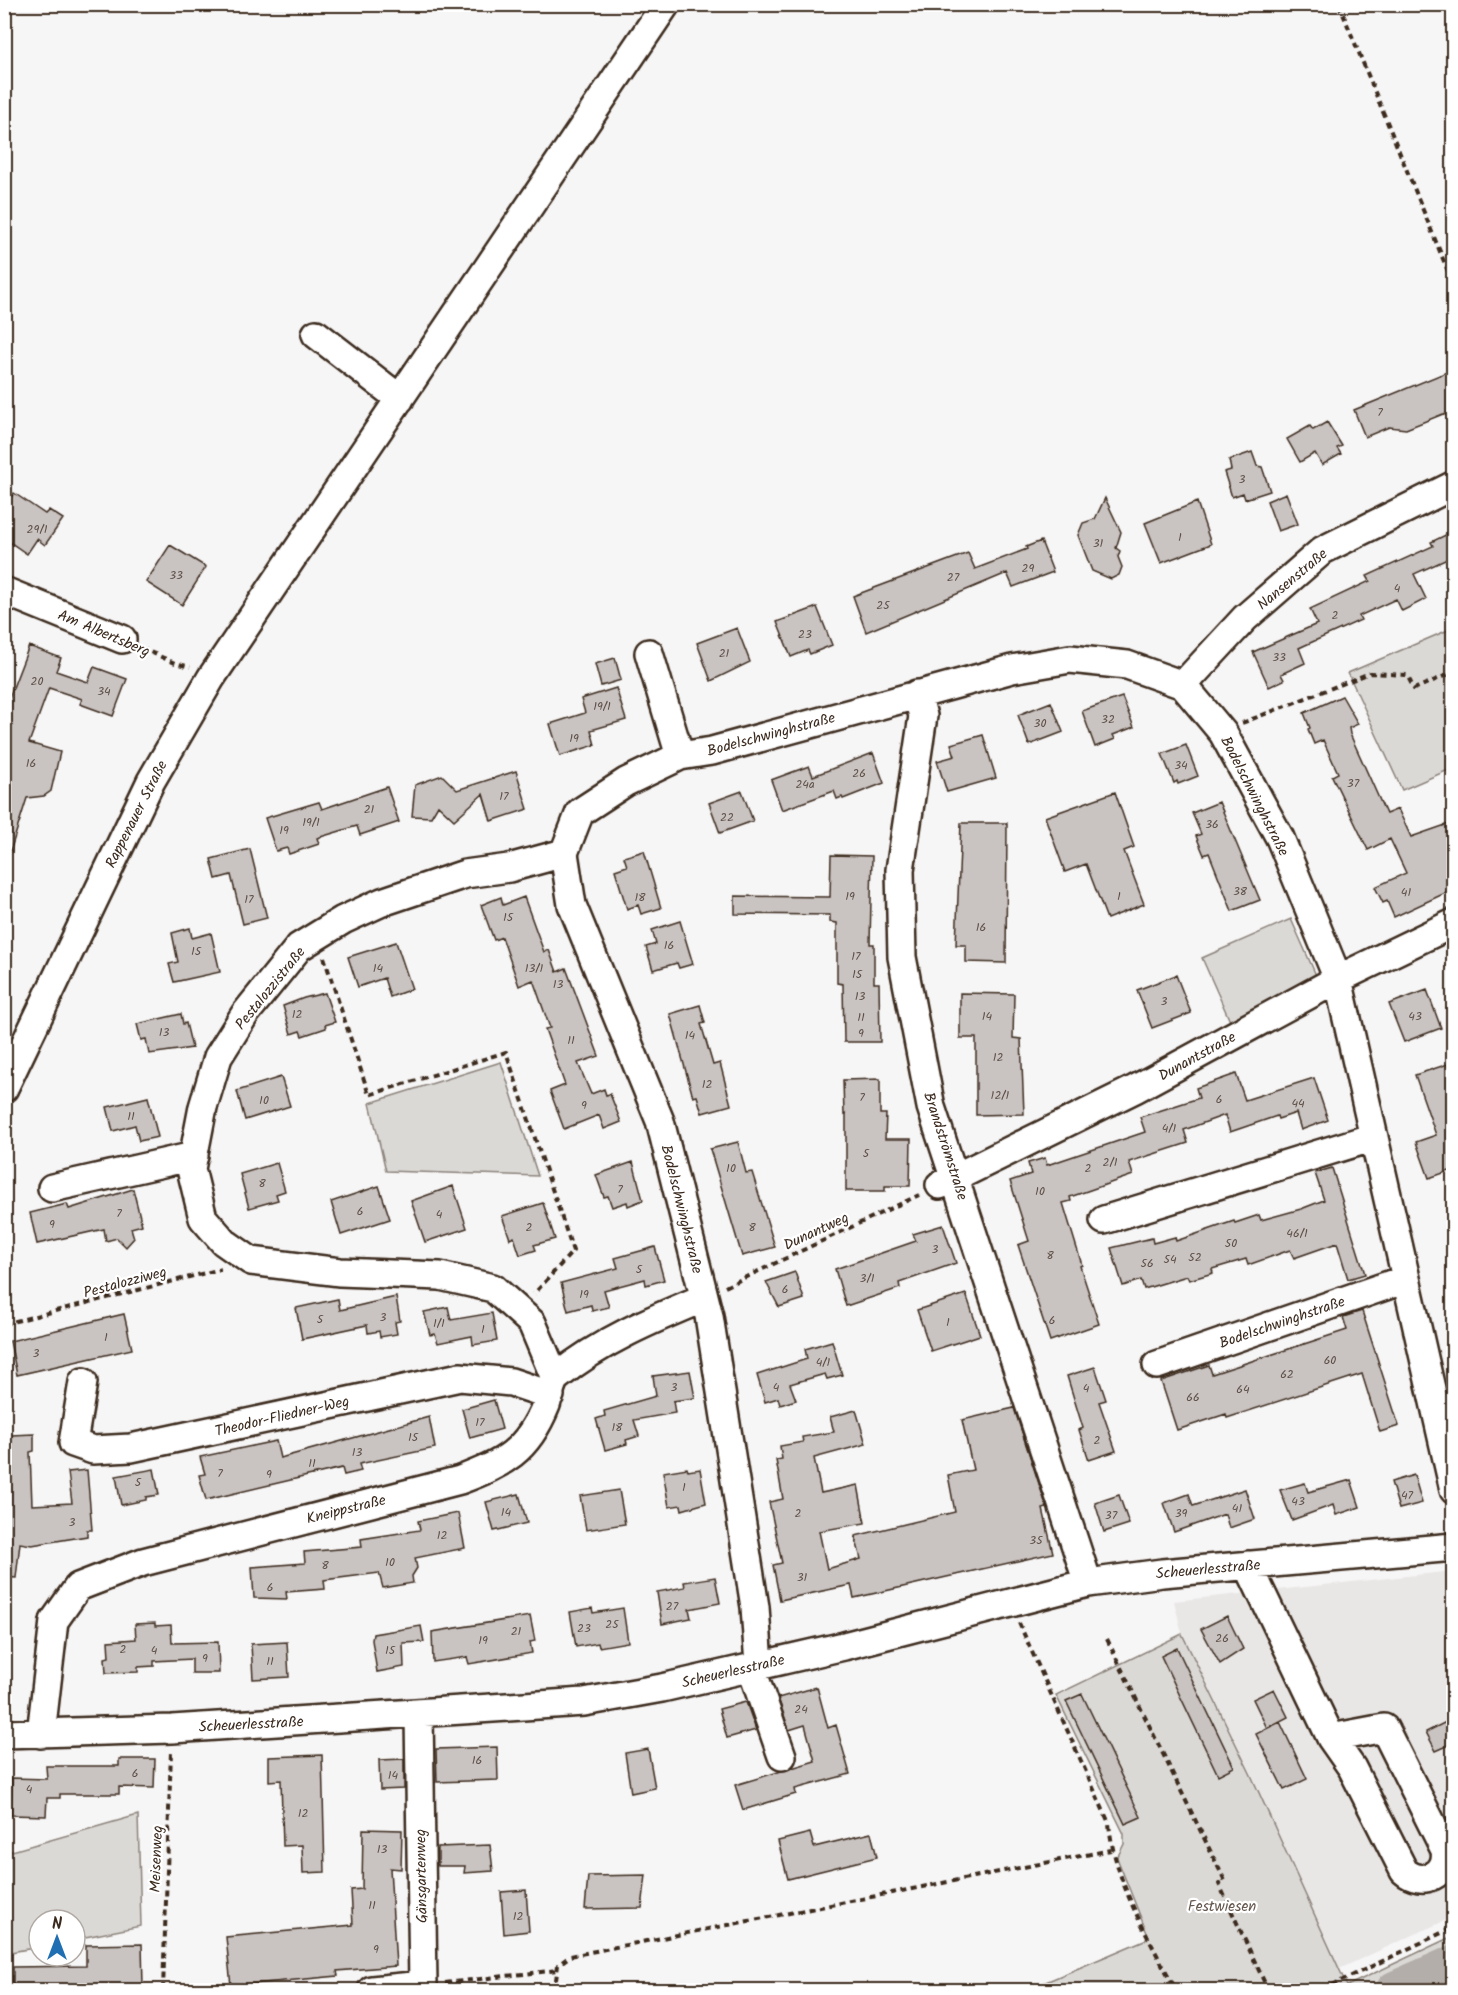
<svg xmlns="http://www.w3.org/2000/svg" width="1458" height="1995" viewBox="0 0 1458 1995" font-family="Kalam,sans-serif">
  <rect width="100%" height="100%" fill="#f7f6f6"/>
  <filter id="ink" filterUnits="userSpaceOnUse"><feTurbulence type="fractalNoise" baseFrequency=".0167" numOctaves="2"/><feDisplacementMap in="SourceGraphic" scale="12" xChannelSelector="R" yChannelSelector="G"/><feConvolveMatrix kernelMatrix="1 2 1 2 8 2 1 2 1" color-interpolation-filters="sRGB"/></filter>
  <g filter="url(#ink)">
    <!-- built -->
    <path fill="#e9e7e6" d="M1453,1571V1917L1339,1969L1250,1773L1182,1634L1174,1601Z"/>
    <!-- green -->
    <path fill="#dbd9d6" stroke="#8b827a" stroke-width="1.5" d="M1453,628V768L1402,790L1348,673Z
      M1291,919L1319,982L1230,1021L1202,958Z
      M501,1062L538,1176L386,1171L370,1103Z
      M1182,1634L1250,1773L1347,1986L1453,1936V1983L1437,1990H1027L1149,1938L1117,1858L1124,1844V1834L1056,1695Z
      M138,1815L141,1926L75,1939V1920H39V1947L5,1953V1853Z"/>
    <g fill="none" stroke-linecap="round" stroke-linejoin="round">
      <!-- river -->
      <path stroke="#b4aeaa" stroke-width="38" d="M1395,1990L1454,1964"/>
    </g>
    <!-- building -->
    <path fill="#c9c3c1" stroke="#3b2a1e" stroke-width="1.5" d="M1454,369V418L1443,414L1406,429L1389,427L1365,437L1354,410Z
      M1327,422L1342,446L1337,448L1341,454L1322,465L1315,453L1300,462L1287,439L1310,426L1313,430Z
      M1252,452L1257,466L1262,467L1270,491L1245,499L1243,493L1232,497L1224,472L1231,470L1229,460Z
      M14,493L45,514L49,510L63,519L45,545L37,539L27,554L4,538V507Z
      M1286,493L1298,524L1278,531L1267,501Z
      M1105,498L1121,532L1116,548L1120,551L1118,557L1122,567L1119,575L1111,579L1092,571L1078,535L1083,523L1095,519Z
      M1197,502L1211,544L1161,563L1145,523Z
      M1454,531V556L1414,574L1426,599L1402,611L1396,599L1359,616L1361,620L1299,648L1305,663L1281,674L1284,680L1269,687L1253,652L1317,624L1310,609L1370,581L1367,576L1433,546L1431,542Z
      M1041,541L1053,572L1013,587L1007,573L866,632L853,596L968,553L975,569L1027,549L1026,547Z
      M170,545L206,567L182,605L146,582Z
      M817,607L832,645L810,654L808,650L791,657L777,622Z
      M737,628L750,662L711,681L697,643Z
      M29,646L61,658L56,671L88,682L94,667L127,679L113,716L80,704L82,699L49,688L29,743L60,752L51,791L44,796L27,798L8,858L4,857V711Z
      M615,658L621,680L601,686L595,664Z
      M616,688L626,720L591,730L595,745L560,756L550,724L585,713L581,699Z
      M1342,696L1358,724L1349,728L1350,734L1386,814L1398,809L1411,837L1454,822V889L1394,917L1387,901L1383,903L1375,887L1406,873L1390,839L1368,850L1332,776L1338,773L1323,740L1314,744L1308,729L1310,728L1304,713Z
      M1122,697L1134,727L1113,735L1115,739L1095,747L1082,711Z
      M1051,702L1063,732L1029,745L1018,715Z
      M983,735L996,778L947,792L937,761L955,756L951,744Z
      M1186,745L1198,776L1178,784L1177,781L1174,783L1162,754Z
      M873,753L884,783L843,799L842,797L837,799L834,791L782,810L771,780L809,766L813,776Z
      M516,771L528,809L491,821L483,794L454,820L438,805L431,817L412,816L415,785L442,775L457,790Z
      M387,787L399,822L360,835L357,826L317,838L319,844L289,854L287,848L276,851L265,818L319,802L322,809Z
      M742,791L753,821L720,833L709,803Z
      M1115,792L1134,847L1124,851L1144,904L1107,919L1086,864L1065,872L1045,817Z
      M1219,802L1260,900L1232,911L1209,853L1204,855L1196,836L1201,834L1192,813Z
      M961,823H1007L1006,963L966,962V945H956Z
      M250,849L267,918L243,924L231,875L216,879L211,859Z
      M644,851L661,908L641,914L638,905L627,909L615,870L627,866L624,857Z
      M831,855L872,856L870,944H874V983H879L880,1042H844L843,984L837,983V923L830,922V915L735,914V896L830,897Z
      M501,897L503,905L524,897L544,952L549,950L557,972L566,968L599,1056L578,1063L591,1094L604,1089L606,1095L610,1094L621,1122L604,1129L599,1115L564,1129L550,1091L565,1085L545,1029L550,1028L533,980L519,986L502,937L494,940L481,905Z
      M680,921L693,964L679,968L677,963L653,970L646,947L656,944L652,930Z
      M190,928L192,938L211,933L220,972L174,982L169,964L178,962L172,933Z
      M396,942L412,989L390,997L384,978L358,987L348,957Z
      M1176,975L1191,1013L1152,1028L1137,990Z
      M1427,990L1441,1028L1404,1042L1389,1004Z
      M325,993L335,1022L325,1025L326,1028L302,1036L300,1031L291,1034L283,1006L304,998Z
      M960,993L1014,994L1013,1038L1021,1039L1024,1114L976,1115V1038H960Z
      M700,1005L705,1023L701,1024L713,1065L720,1063L731,1105L702,1113L697,1096L693,1097L670,1014Z
      M181,1014L183,1024L186,1023L192,1048L149,1054L146,1039L141,1040L137,1024Z
      M1454,1062V1094L1447,1096L1454,1112V1176L1449,1171L1429,1178L1416,1142L1436,1135L1415,1075Z
      M1236,1074L1245,1100L1314,1078L1328,1120L1301,1130L1296,1113L1278,1119L1277,1116L1230,1132L1225,1115L1184,1130L1188,1143L1129,1162L1133,1175L1070,1197L1071,1201L1063,1203L1082,1265L1080,1266L1099,1324L1050,1341L1018,1245L1029,1241L1010,1181L1031,1174L1028,1163L1045,1158L1047,1165L1145,1132L1140,1117L1199,1098L1196,1088Z
      M281,1077L290,1106L245,1120L237,1091Z
      M880,1079V1114H886L885,1139H911L910,1186H885V1191H846V1114L844,1115L843,1080Z
      M148,1097L158,1137L139,1141L135,1125L113,1131L107,1107Z
      M738,1142L746,1173L752,1172L775,1247L742,1256L710,1149Z
      M633,1162L643,1200L628,1206L627,1202L612,1207L608,1196L604,1197L596,1175Z
      M277,1163L285,1191L276,1194L278,1200L249,1208L240,1174Z
      M1332,1168L1365,1274L1348,1279L1337,1243L1294,1258L1290,1250L1248,1265L1246,1259L1212,1269L1213,1273L1189,1280L1187,1276L1144,1289L1141,1280L1123,1286L1111,1248L1152,1238L1153,1243L1175,1237L1176,1241L1234,1221L1235,1223L1259,1215L1261,1220L1301,1209L1324,1200L1315,1173Z
      M379,1186L390,1219L341,1235L331,1202Z
      M453,1186L467,1228L425,1242L411,1201Z
      M133,1189L142,1225L131,1228L134,1238L126,1247L117,1238L106,1241L104,1229L37,1244L30,1213L67,1204L69,1209Z
      M543,1203L555,1239L534,1245L536,1250L520,1255L514,1237L510,1239L502,1216Z
      M943,1225L956,1263L899,1283L900,1288L846,1306L835,1269L916,1241L913,1234Z
      M655,1247L664,1280L646,1285L645,1279L604,1290L609,1307L592,1311L591,1305L568,1311L561,1283L618,1268L615,1258Z
      M795,1272L804,1299L779,1307L766,1282Z
      M966,1294L980,1335L931,1351L917,1310Z
      M396,1297L400,1321L395,1322L397,1334L380,1337L379,1331L368,1333L367,1325L302,1339L296,1308L338,1299L340,1310Z
      M448,1307L451,1320L492,1313L497,1341L473,1345L472,1336L438,1343L435,1334L430,1335L424,1312Z
      M1362,1311L1399,1426L1380,1432L1362,1374L1227,1418L1226,1414L1177,1430L1161,1381L1209,1365L1212,1374L1347,1330L1343,1317Z
      M124,1314L132,1349L17,1375L10,1341Z
      M832,1341L842,1375L827,1379L825,1374L790,1384L796,1400L780,1405L778,1398L765,1402L757,1375L807,1359L805,1349Z
      M1095,1367L1106,1400L1099,1402L1116,1451L1089,1460L1079,1430L1083,1428L1067,1376Z
      M690,1371L695,1398L673,1401L675,1413L634,1420L639,1436L626,1440L627,1444L605,1450L596,1419L605,1416L604,1411L656,1396L653,1376Z
      M494,1400L502,1429L470,1438L462,1409Z
      M1014,1408L1047,1508L1043,1509L1053,1553L854,1598L851,1585L780,1600L773,1565L782,1563L769,1502L783,1499L776,1460L782,1459L780,1446L803,1442L802,1437L834,1432L830,1417L856,1410L866,1444L814,1458L821,1493L858,1485L865,1523L819,1531L827,1569L861,1559L855,1536L955,1512L948,1475L973,1470L962,1420Z
      M429,1417L435,1448L359,1464L361,1471L344,1475L342,1468L206,1500L199,1475L205,1474L200,1457L276,1441L280,1458Z
      M34,1434V1451L30,1452L32,1505L72,1503L68,1472L87,1470L92,1530H87V1536L32,1545L20,1543L16,1578L4,1577V1442L9,1443L11,1435Z
      M687,1468L688,1471L700,1469L706,1503L682,1510L681,1505L669,1507L663,1472Z
      M154,1469L159,1495L146,1497V1500L121,1505L116,1476Z
      M1414,1475L1422,1503L1399,1509L1391,1482Z
      M1351,1480L1360,1507L1336,1515L1333,1505L1292,1520L1280,1490L1305,1483L1308,1492Z
      M1245,1489L1255,1519L1229,1528L1225,1514L1174,1532L1164,1503L1189,1494L1193,1506Z
      M619,1490L625,1524L586,1530L580,1496Z
      M519,1494L527,1523L494,1531L486,1502Z
      M1119,1495L1129,1524L1104,1532L1095,1503Z
      M458,1513L465,1548L415,1558L417,1568L412,1576L413,1583L383,1588L379,1573L324,1580L325,1589L286,1592L287,1599L254,1598L252,1567L305,1563L304,1552L362,1547L361,1539L420,1530L418,1521Z
      M715,1577L720,1603L689,1609L691,1618L662,1624L657,1592L685,1587L684,1582Z
      M592,1608L593,1613L623,1608L628,1642L599,1647L598,1643L576,1647L570,1612Z
      M530,1616L535,1641L530,1642L532,1653L469,1664L467,1657L433,1662L432,1632Z
      M1227,1616L1243,1649L1220,1664L1201,1629Z
      M155,1623V1626L171,1625L172,1643L218,1642L219,1673H192V1659L154,1661V1666L138,1667V1672L106,1673L105,1658L109,1657L108,1641L136,1639L135,1624Z
      M421,1626L424,1642L403,1643L404,1667L377,1672L372,1640L373,1634Z
      M287,1642L289,1677L253,1679L251,1644Z
      M1177,1648L1234,1767L1218,1775L1161,1656Z
      M817,1687L828,1728L836,1725L850,1774L795,1789L796,1794L743,1810L735,1785L815,1761L805,1725L789,1730L778,1698Z
      M1274,1689L1288,1717L1267,1728L1253,1699Z
      M1082,1694L1141,1817L1125,1824L1066,1701Z
      M746,1702L756,1730L727,1738L719,1709Z
      M1454,1718V1743L1436,1751L1426,1732Z
      M1280,1722L1307,1779L1284,1790L1256,1734Z
      M497,1747L498,1780L437,1782L436,1749Z
      M648,1749L655,1788L631,1793L625,1753Z
      M322,1755L325,1872L303,1873L302,1845L283,1846L281,1780L269,1781V1757Z
      M119,1759H155L154,1788L119,1787V1794H60V1798H47L46,1816L11,1815L12,1778L47,1779L46,1766H119Z
      M404,1759V1789L380,1790L379,1760Z
      M363,1829L402,1830L401,1869L390,1868L396,1966L337,1971L338,1976L231,1986L226,1937L353,1925L351,1890L362,1889Z
      M810,1833L814,1847L871,1833L877,1857L788,1879L778,1841Z
      M490,1845L493,1871L464,1873L465,1866H438V1847Z
      M646,1875L642,1908L585,1909L588,1876Z
      M526,1890L529,1931L504,1934L501,1892Z
      M142,1944L143,1986L13,1990V1967L86,1966V1945Z"/>
    <g fill="none" stroke-linecap="round" stroke-linejoin="round">
      <!-- minor casing -->
      <g stroke="#3b2a1e" stroke-width="32">
        <path id="minor" d="M316,334L400,399
          M4,591L122,639
          M649,653L680,756
          M1183,685L1245,618L1323,550L1454,485
          M917,694L923,716L900,870L902,957L931,1107L1088,1583
          M4,1088L151,781L211,678L666,4
          M940,1185L1135,1089L1338,979L1454,923
          M52,1188L194,1156
          M1104,1220L1374,1137
          M1157,1365L1406,1279
          M555,1378L532,1323L493,1288L440,1276L340,1272L251,1261L224,1242L203,1218L191,1169L203,1107L218,1057L245,1014L299,947L343,920L382,902L465,874L509,868L564,853
          M83,1382L73,1443L93,1450L131,1448L460,1377L511,1382L550,1395
          M1248,1565L1331,1738L1352,1768L1404,1871C1422,1887 1449,1875 1445,1850L1384,1728L1331,1738
          M759,1665L755,1607L709,1316L660,1121L572,905L564,853L580,812L626,782L680,756L712,751L1012,669L1070,659L1127,665L1183,685L1223,733L1280,838L1338,979L1454,1490
          M751,1667L782,1756
          M4,1734L172,1729L584,1702L662,1688L844,1646L1088,1583L1162,1573L1454,1547
          M41,1734L54,1621L78,1587L143,1562L460,1480C504,1463 527,1452 546,1405C549,1397 551,1381 558,1376C601,1341 653,1319 704,1298
          M372,1990L423,1985L419,1715"/>
      </g>
      <!-- path -->
      <path stroke="#3b2a1e" stroke-width="4" stroke-dasharray="6 4.5" stroke-linecap="butt" d="M1339,4L1454,286
        M141,648L175,663L190,667
        M1242,723L1370,673L1407,675L1414,689L1454,672
        M324,957L369,1095L506,1052L573,1251L534,1294
        M725,1287L919,1195
        M4,1324L221,1269
        M1019,1623L1109,1823C1114,1882 1149,1939 1176,1990
        M1107,1639L1225,1881L1219,1884L1268,1990
        M445,1983L558,1970
        M163,1990L171,1751
        M561,1990L556,1980L558,1965L570,1956L1111,1850
        M1322,1990L1454,1927
        M1450,1990L1454,1989"/>
      <!-- minor -->
      <use href="#minor" stroke="#fff" stroke-width="27"/>
    </g>
  </g>
  <g text-anchor="middle" stroke-width="4.5" stroke-linejoin="round" paint-order="stroke">
    <!-- number labels -->
    <g font-size="12" fill="#5e5047">
      <text x="1380" y="416">7</text>
      <text x="1242" y="483">3</text>
      <text x="37" y="533">29/1</text>
      <text x="1180" y="541">1</text>
      <text x="1098" y="547">31</text>
      <text x="1028" y="572">29</text>
      <text x="176" y="579">33</text>
      <text x="953" y="581">27</text>
      <text x="1397" y="592">4</text>
      <text x="883" y="609">25</text>
      <text x="1335" y="619">2</text>
      <text x="805" y="638">23</text>
      <text x="724" y="657">21</text>
      <text x="1279" y="661">33</text>
      <text x="37" y="685">20</text>
      <text x="104" y="695">34</text>
      <text x="602" y="710">19/1</text>
      <text x="1108" y="723">32</text>
      <text x="1040" y="727">30</text>
      <text x="574" y="742">19</text>
      <text x="31" y="767">16</text>
      <text x="1181" y="769">34</text>
      <text x="859" y="777">26</text>
      <text x="1353" y="787">37</text>
      <text x="805" y="788">24a</text>
      <text x="504" y="800">17</text>
      <text x="369" y="813">21</text>
      <text x="727" y="821">22</text>
      <text x="311" y="826">19/1</text>
      <text x="1212" y="828">36</text>
      <text x="284" y="834">19</text>
      <text x="1240" y="895">38</text>
      <text x="1406" y="896">41</text>
      <text x="850" y="900">19</text>
      <text x="1119" y="900">1</text>
      <text x="640" y="901">18</text>
      <text x="249" y="903">17</text>
      <text x="508" y="921">15</text>
      <text x="981" y="931">16</text>
      <text x="669" y="949">16</text>
      <text x="196" y="955">15</text>
      <text x="856" y="960">17</text>
      <text x="378" y="972">14</text>
      <text x="534" y="972">13/1</text>
      <text x="857" y="978">15</text>
      <text x="558" y="988">13</text>
      <text x="860" y="1000">13</text>
      <text x="1164" y="1005">3</text>
      <text x="297" y="1018">12</text>
      <text x="987" y="1020">14</text>
      <text x="1415" y="1020">43</text>
      <text x="861" y="1021">11</text>
      <text x="164" y="1036">13</text>
      <text x="861" y="1037">9</text>
      <text x="690" y="1039">14</text>
      <text x="571" y="1044">11</text>
      <text x="998" y="1061">12</text>
      <text x="707" y="1088">12</text>
      <text x="1000" y="1099">12/1</text>
      <text x="862" y="1101">7</text>
      <text x="1219" y="1103">6</text>
      <text x="264" y="1104">10</text>
      <text x="1298" y="1107">44</text>
      <text x="584" y="1109">9</text>
      <text x="131" y="1120">11</text>
      <text x="1169" y="1132">4/1</text>
      <text x="866" y="1157">5</text>
      <text x="1110" y="1166">2/1</text>
      <text x="731" y="1172">10</text>
      <text x="1088" y="1172">2</text>
      <text x="262" y="1187">8</text>
      <text x="620" y="1193">7</text>
      <text x="1040" y="1195">10</text>
      <text x="360" y="1215">6</text>
      <text x="119" y="1217">7</text>
      <text x="439" y="1218">4</text>
      <text x="52" y="1228">9</text>
      <text x="529" y="1231">2</text>
      <text x="752" y="1231">8</text>
      <text x="1297" y="1237">46/1</text>
      <text x="1231" y="1247">50</text>
      <text x="935" y="1253">3</text>
      <text x="1050" y="1259">8</text>
      <text x="1195" y="1261">52</text>
      <text x="1170" y="1263">54</text>
      <text x="1147" y="1267">56</text>
      <text x="639" y="1273">5</text>
      <text x="867" y="1282">3/1</text>
      <text x="785" y="1293">6</text>
      <text x="584" y="1298">19</text>
      <text x="383" y="1321">3</text>
      <text x="320" y="1323">5</text>
      <text x="1052" y="1324">6</text>
      <text x="948" y="1326">1</text>
      <text x="439" y="1327">1/1</text>
      <text x="483" y="1333">1</text>
      <text x="106" y="1341">1</text>
      <text x="36" y="1357">3</text>
      <text x="1330" y="1364">60</text>
      <text x="823" y="1366">4/1</text>
      <text x="1287" y="1378">62</text>
      <text x="674" y="1391">3</text>
      <text x="776" y="1391">4</text>
      <text x="1086" y="1392">4</text>
      <text x="1243" y="1393">64</text>
      <text x="1193" y="1401">66</text>
      <text x="480" y="1426">17</text>
      <text x="617" y="1431">18</text>
      <text x="413" y="1441">15</text>
      <text x="1097" y="1444">2</text>
      <text x="357" y="1456">13</text>
      <text x="312" y="1467">11</text>
      <text x="220" y="1477">7</text>
      <text x="269" y="1478">9</text>
      <text x="138" y="1486">5</text>
      <text x="684" y="1491">1</text>
      <text x="1407" y="1499">47</text>
      <text x="1298" y="1505">43</text>
      <text x="1237" y="1512">41</text>
      <text x="506" y="1516">14</text>
      <text x="798" y="1517">2</text>
      <text x="1181" y="1517">39</text>
      <text x="1111" y="1519">37</text>
      <text x="72" y="1526">3</text>
      <text x="442" y="1539">12</text>
      <text x="1036" y="1544">35</text>
      <text x="390" y="1566">10</text>
      <text x="325" y="1569">8</text>
      <text x="802" y="1581">31</text>
      <text x="270" y="1591">6</text>
      <text x="672" y="1610">27</text>
      <text x="612" y="1628">25</text>
      <text x="584" y="1632">23</text>
      <text x="516" y="1635">21</text>
      <text x="1222" y="1642">26</text>
      <text x="483" y="1644">19</text>
      <text x="123" y="1653">2</text>
      <text x="154" y="1654">4</text>
      <text x="390" y="1654">15</text>
      <text x="205" y="1662">9</text>
      <text x="270" y="1665">11</text>
      <text x="801" y="1713">24</text>
      <text x="477" y="1764">16</text>
      <text x="135" y="1777">6</text>
      <text x="393" y="1779">14</text>
      <text x="29" y="1793">4</text>
      <text x="303" y="1817">12</text>
      <text x="382" y="1853">13</text>
      <text x="372" y="1909">11</text>
      <text x="518" y="1920">12</text>
      <text x="376" y="1953">9</text>
    </g>
    <!-- street labels -->
    <g font-size="15" fill="#3b2a1e" stroke="#fff">
      <text transform="translate(1292 579) rotate(-40)" y="5">Nansenstraße</text>
      <text transform="translate(104 633) rotate(23)" y="5">Am Albertsberg</text>
      <text transform="translate(771 734) rotate(-15)" y="5">Bodelschwinghstraße</text>
      <text transform="translate(1255 796) rotate(63)" y="5">Bodelschwinghstraße</text>
      <text transform="translate(136 814) rotate(-63)" y="5">Rappenauer Straße</text>
      <text transform="translate(270 988) rotate(-51)" y="5">Pestalozzistraße</text>
      <text transform="translate(1197 1056) rotate(-29)" y="5">Dunantstraße</text>
      <text transform="translate(946 1146) rotate(72)" y="5">Brandströmstraße</text>
      <text transform="translate(682 1209) rotate(76)" y="5">Bodelschwinghstraße</text>
      <text transform="translate(816 1231) rotate(-25)" y="5">Dunantweg</text>
      <text transform="translate(125 1282) rotate(-15)" y="5">Pestalozziweg</text>
      <text transform="translate(1282 1322) rotate(-19)" y="5">Bodelschwinghstraße</text>
      <text transform="translate(282 1416) rotate(-13)" y="5">Theodor-Fliedner-Weg</text>
      <text transform="translate(346 1509) rotate(-14)" y="5">Kneippstraße</text>
      <text transform="translate(1208 1569) rotate(-5)" y="5">Scheuerlesstraße</text>
      <text transform="translate(733 1671) rotate(-13)" y="5">Scheuerlesstraße</text>
      <text transform="translate(251 1724) rotate(-3)" y="5">Scheuerlesstraße</text>
      <text transform="translate(156 1859) rotate(-88)" y="5">Meisenweg</text>
      <text transform="translate(421 1876) rotate(-91)" y="5">Gänsgartenweg</text>
    </g>
    <!-- park labels -->
    <g font-size="15" fill="#63564c" stroke="#fff">
      <text x="1222" y="1911">Festwiesen</text>
    </g>
  </g>
  <!-- margin -->
  <rect width="1458" height="1995" fill="none" stroke="#fff" stroke-width="24"/>
  <rect x="12" y="12" width="1434" height="1971" fill="none" stroke="#3b2a1e" stroke-width="2" filter="url(#ink)"/>
  <!-- north arrow -->
  <g transform="translate(57 1938)"><circle r="28" fill="#ffffff" stroke="#b1aaa5" stroke-width="1.5"/>
  <path d="M0-4.5L10 22L0 15L-10 22Z" fill="#1f6fb2"/>
  <text y="-9" font-size="16" font-weight="bold" text-anchor="middle" fill="#3b2a1e">N</text>
  </g>
</svg>
